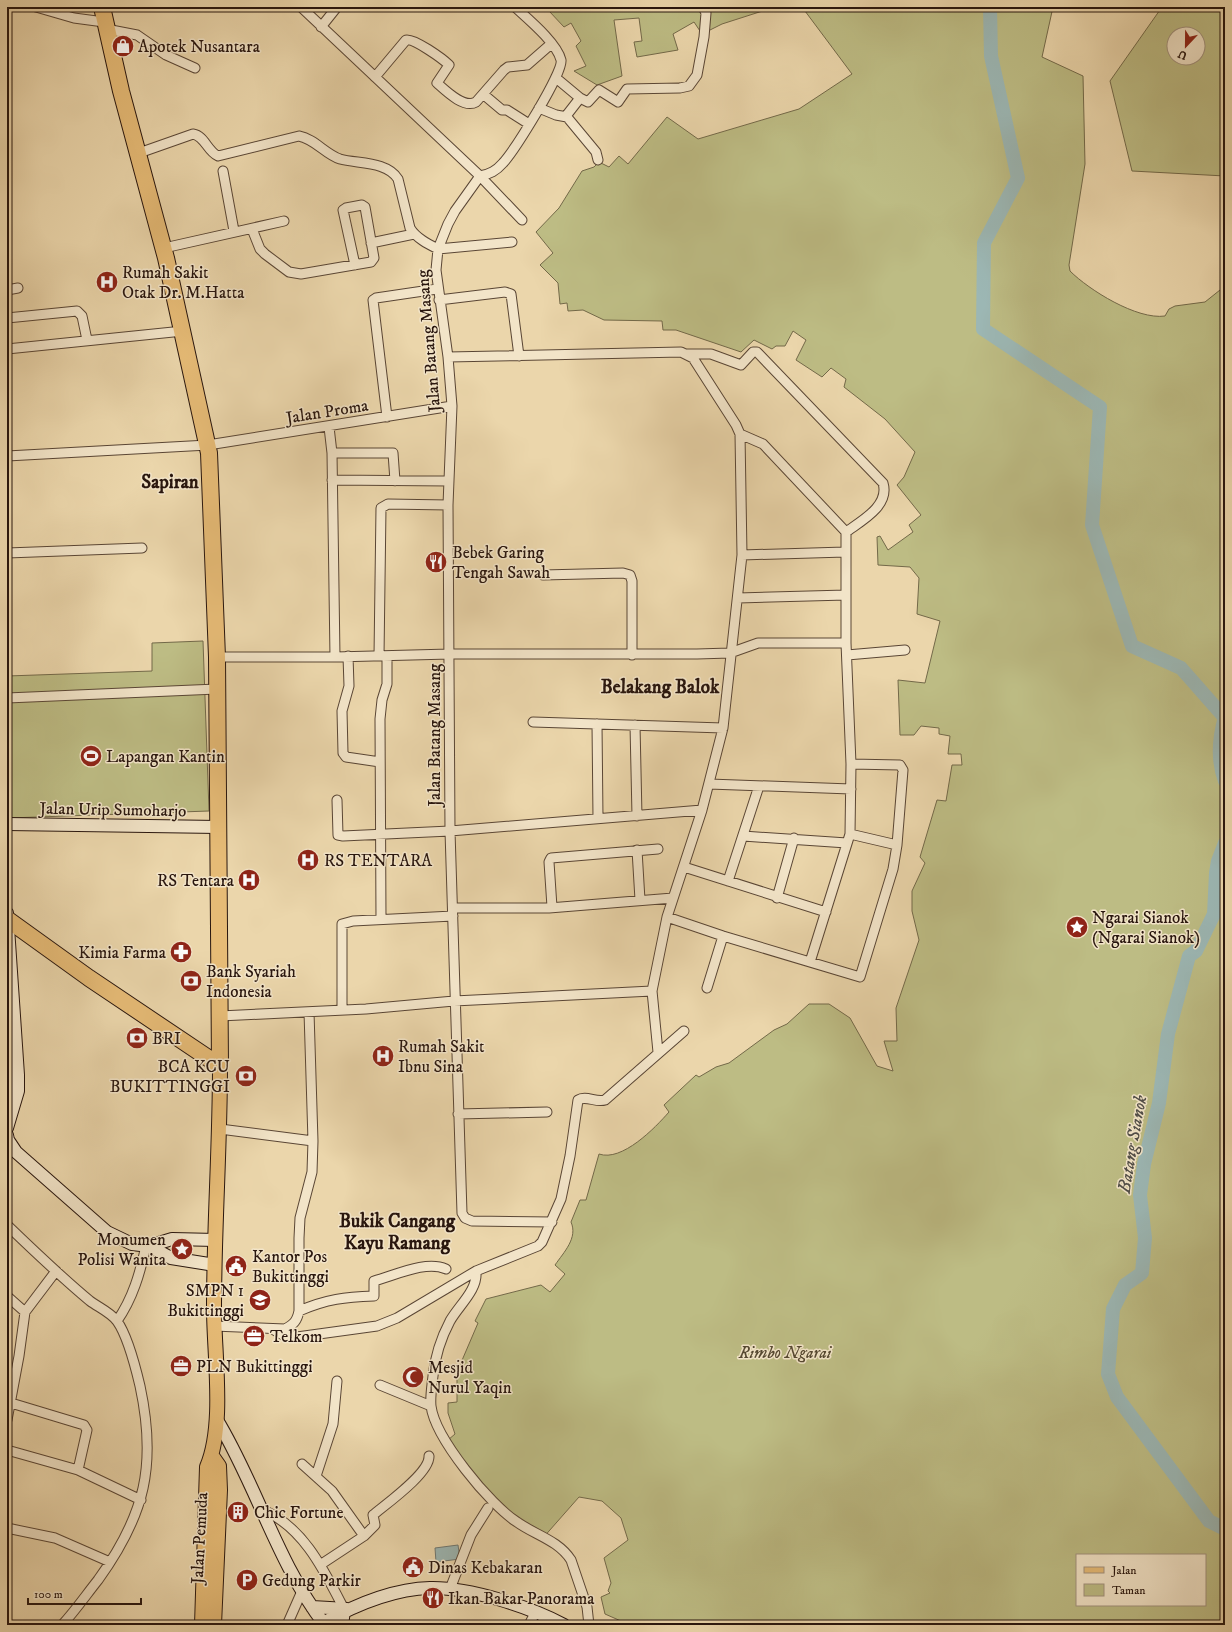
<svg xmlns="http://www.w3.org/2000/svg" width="1232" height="1632" viewBox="0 0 1232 1632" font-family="'IM FELL DW Pica',serif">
  <rect width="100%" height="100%" fill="#ebd6ab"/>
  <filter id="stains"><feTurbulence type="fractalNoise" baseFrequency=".005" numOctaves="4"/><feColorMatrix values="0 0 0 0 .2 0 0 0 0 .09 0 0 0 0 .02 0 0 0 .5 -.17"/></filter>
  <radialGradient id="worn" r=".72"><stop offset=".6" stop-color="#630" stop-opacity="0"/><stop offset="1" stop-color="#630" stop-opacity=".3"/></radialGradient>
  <!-- green -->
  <path fill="#bdbc84" stroke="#736949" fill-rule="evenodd" d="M549,7H775L722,24L702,34L694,22L673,34L678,50L637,57L634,42L642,41L639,18L614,20L622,76L597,85L574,71L586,66L576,46L581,41L571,23L564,27L549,11Z
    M802,7H1053L1042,57L1083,76L1085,164L1069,265L1070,271C1089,290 1137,320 1165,316L1169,309L1175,306L1205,302L1225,286V1625H635L633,1622L630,1625L605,1614L601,1597L610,1593L608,1591L611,1583L604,1558L628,1540L621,1518L602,1501L579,1497L542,1539L512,1522L448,1440L455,1434L448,1413V1403L457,1402V1372L478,1323L475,1321L486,1299L541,1285L550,1292L565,1274L555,1265C564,1252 578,1238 571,1222L580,1200H586L599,1154C622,1162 655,1128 669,1112L664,1105L696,1075L699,1077L716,1067L729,1063L774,1030L787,1024L809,1004H829L850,1018L877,1066L893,1071L884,1041H897L896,1008L919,940L912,911V891L925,863L920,857L937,800L946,801L952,765H962L961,754H948L950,736L939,734V728L921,726L914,735H900L898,680L925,683L940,621L917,614L919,578L910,567L878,565L877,537L880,536L888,550L913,532L909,525L921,515L897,485L904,477L915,452L885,419L844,387L846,379L831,368L822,377L796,360L806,340L793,331L785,346H776L772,349L754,340L741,352L676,330H663L662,321L604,320L583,310L568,311L567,303L560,304L558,283L540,265L553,253L536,232L559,208L582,171L594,167L599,162L609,167L619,156L628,164L667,117L698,139L799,109L852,74ZM1077,1555H1205V1605H1077Z
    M1162,7H1225V176L1132,171L1110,81ZM1174,34H1198V58H1174Z
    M203,641L209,811L9,818L7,676L152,671V643Z"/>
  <!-- water -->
  <path fill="#9cb7b4" stroke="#6e7772" d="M458,1545L460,1559L436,1562L435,1548Z"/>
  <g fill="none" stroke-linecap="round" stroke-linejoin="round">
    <!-- river -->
    <path stroke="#9cb7b4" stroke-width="14" d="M990,7L991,56L1018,178L984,243L983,329L1100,407L1092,525L1132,646L1181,668L1225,718
      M1225,717C1219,738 1217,760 1225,781
      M1225,843L1218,861L1216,873L1214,914L1196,951L1189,956L1168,1034L1159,1103L1144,1164L1140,1195L1145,1238L1142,1273L1125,1285L1113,1309L1108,1374L1117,1397L1209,1521L1225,1529"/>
    <!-- street casing -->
    <g stroke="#5a4635" stroke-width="11">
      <path id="street" d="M36,7L74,18L104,22
        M301,7L480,176C490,174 496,171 503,163C514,151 564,72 561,60C557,43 528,19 515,7
        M321,27L337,7
        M106,29L137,35L166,55L195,68
        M375,77L406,40C414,38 443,59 449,65L437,83C446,91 464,109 476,102L504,70L508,67L527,65L551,44
        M556,78L580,98
        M483,94L502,110H507L529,124
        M539,108L556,115L567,117L596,152L598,160
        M566,116L580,98L588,102L599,90L618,102L627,89L680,88L689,86L697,75L704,37L706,13L703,7
        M139,153L193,134C205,136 207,151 218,156L299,136C315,139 325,154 340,159C358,164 387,161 398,179L410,228C416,238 428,244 438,249L512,242
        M223,171L234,231
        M522,220L480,176L455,211L448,224L438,249L436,270L448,357L452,406L448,505L450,831L462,1213L465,1218L472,1221L552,1222
        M252,229L260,249L265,254L289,272L301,274L371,262L374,258L365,207L362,205L346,208L343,210L355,265
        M371,243L414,234
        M164,248L284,221
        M7,290L18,288
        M439,300L505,292L511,294L519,356
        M7,318L77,311L82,316L87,340
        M7,349L183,331
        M687,354H711L741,365L753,352H757L883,483C890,506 861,521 846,532
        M448,357L681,352L693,358L736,425L740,434L742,555L723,728L702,810L667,917L652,991L658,1052
        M387,417L373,300L376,298L437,289
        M329,427L332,453
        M740,434L763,444L846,532V643L851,764L850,834L810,962
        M7,456L208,445L452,406
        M332,480L449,481
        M7,553L142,548
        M742,555L845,552
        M543,575L623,573L630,575L632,581V655
        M738,598L846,595
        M847,655L905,650
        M348,656L349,686L342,711L343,753L346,757L380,762
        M379,656L381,508L388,504L448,505
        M217,657H335L450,654H697L730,653L758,643H846
        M335,657L332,453H393L395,481
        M7,698L217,689
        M533,722L723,728
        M597,724L598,818
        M635,725L637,816
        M709,784L851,789
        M337,800L338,835L343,836L450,831L702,810
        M850,834L897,845
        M743,836L847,843
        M637,850L640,900
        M684,867L826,912
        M728,881L759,786
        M777,898L794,838
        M552,907L549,862L551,858L658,849
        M453,908H549L673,898
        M667,917L723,936L860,977L893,869L897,845L903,770L900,765L851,764
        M381,919L380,719L382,700L387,684V656
        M707,988L723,936
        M342,1010V924L353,921L453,916
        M220,1016L366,1009L454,1001L652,991
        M458,1114L547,1112
        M220,1129L313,1141
        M7,1225C34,1251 61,1277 90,1301C98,1307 110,1312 117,1321C127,1335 136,1369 140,1386C157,1465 145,1515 98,1580C86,1595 75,1611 62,1625
        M476,1271C478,1290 459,1305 450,1321C441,1338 435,1357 433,1376C432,1385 430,1397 431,1406C435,1438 490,1505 517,1522C535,1535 558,1540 571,1560L587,1607L589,1625
        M7,1296L25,1312
        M299,1311C327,1299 345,1297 374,1296V1281C396,1275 426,1260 446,1269
        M117,1321C133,1298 140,1273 146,1246
        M214,1326L285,1329C294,1324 297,1321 299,1311V1238L300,1218L312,1172L313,1141L309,1012
        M274,1330L283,1335L297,1337L377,1326L397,1318L476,1271L538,1246L542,1242L561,1199L570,1156L578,1100C586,1095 596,1103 605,1100L684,1031
        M380,1385L431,1406
        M11,1403L84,1425L87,1430L78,1470
        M7,1420L19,1356L25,1312L56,1271
        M7,1450L78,1470L141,1500
        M302,1464L332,1491L364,1536
        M316,1476L333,1424L337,1381
        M261,1509C303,1526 324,1570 344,1609
        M7,1528L55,1538L110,1562
        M320,1565L364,1536L375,1525L373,1515C386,1504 430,1473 429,1456
        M450,1589L471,1535L488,1508
        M287,1625L302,1591
        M529,1625L536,1611"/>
    </g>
    <!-- secondary casing -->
    <g stroke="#29160e" stroke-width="14">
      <path id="secondary" d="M7,824L219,827
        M7,1128L18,1091V1075L7,913
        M7,1135L8,1140L16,1152L107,1232L132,1244L149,1246L172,1239L216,1240
        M149,1246L171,1258L215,1265
        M217,1420C257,1486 277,1563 325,1625
        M312,1607L347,1609
        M323,1623C355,1605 392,1589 430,1588C469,1587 530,1607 564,1625
        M342,1625L344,1611"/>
    </g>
    <!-- primary casing -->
    <g stroke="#29160e" stroke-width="16">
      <path id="primary" d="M212,1456L219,1466L220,1490L214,1625
        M202,1625L207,1467C225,1425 214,1355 214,1308C214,1227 220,1147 220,1066"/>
    </g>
    <!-- highway casing -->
    <g stroke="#29160e" stroke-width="18">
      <path id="highway" d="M102,7L121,91L166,258L209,453L217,657L220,1066
        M7,919L89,978L220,1066"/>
    </g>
    <!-- street -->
    <use href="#street" stroke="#f2e4c8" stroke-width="9"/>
    <!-- secondary -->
    <use href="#secondary" stroke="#f2e4c8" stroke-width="12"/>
    <!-- primary -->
    <use href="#primary" stroke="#e6bb76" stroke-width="14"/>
    <!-- highway -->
    <use href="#highway" stroke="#e6bb76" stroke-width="16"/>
  </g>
  <!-- icons -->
  <defs>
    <g id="shop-disc" transform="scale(1.15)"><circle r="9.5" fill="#8f2418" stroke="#f2e4c8"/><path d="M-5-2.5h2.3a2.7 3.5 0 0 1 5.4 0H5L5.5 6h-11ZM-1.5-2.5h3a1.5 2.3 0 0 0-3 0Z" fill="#fff"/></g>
    <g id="hospital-disc" transform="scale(1.15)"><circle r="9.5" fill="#8f2418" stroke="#f2e4c8"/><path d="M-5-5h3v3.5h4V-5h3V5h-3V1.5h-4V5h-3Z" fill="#fff"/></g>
    <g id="restaurant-disc" transform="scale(1.15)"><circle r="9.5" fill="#8f2418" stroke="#f2e4c8"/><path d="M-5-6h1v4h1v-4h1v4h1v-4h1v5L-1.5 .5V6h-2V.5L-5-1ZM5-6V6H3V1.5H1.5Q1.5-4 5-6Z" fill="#fff"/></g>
    <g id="stadium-disc" transform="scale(1.15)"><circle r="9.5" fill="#8f2418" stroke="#f2e4c8"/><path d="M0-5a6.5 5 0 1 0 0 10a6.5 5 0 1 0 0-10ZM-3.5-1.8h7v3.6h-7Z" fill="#fff"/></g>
    <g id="sight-disc" transform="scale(1.15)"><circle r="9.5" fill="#8f2418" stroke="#f2e4c8"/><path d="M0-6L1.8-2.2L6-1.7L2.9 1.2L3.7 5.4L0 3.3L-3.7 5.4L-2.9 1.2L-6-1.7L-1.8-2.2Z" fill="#fff"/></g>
    <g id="pharmacy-disc" transform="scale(1.15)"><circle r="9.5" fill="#8f2418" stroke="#f2e4c8"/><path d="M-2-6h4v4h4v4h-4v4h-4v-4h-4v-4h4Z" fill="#fff"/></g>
    <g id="bank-disc" transform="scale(1.15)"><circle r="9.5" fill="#8f2418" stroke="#f2e4c8"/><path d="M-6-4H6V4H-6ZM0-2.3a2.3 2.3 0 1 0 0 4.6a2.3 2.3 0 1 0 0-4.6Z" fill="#fff"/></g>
    <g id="civic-disc" transform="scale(1.15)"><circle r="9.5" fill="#8f2418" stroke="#f2e4c8"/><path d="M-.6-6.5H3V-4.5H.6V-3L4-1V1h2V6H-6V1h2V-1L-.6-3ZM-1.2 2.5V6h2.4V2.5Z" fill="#fff"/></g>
    <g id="school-disc" transform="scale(1.15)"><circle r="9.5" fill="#8f2418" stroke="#f2e4c8"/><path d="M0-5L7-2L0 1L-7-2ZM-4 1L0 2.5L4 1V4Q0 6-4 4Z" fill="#fff"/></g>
    <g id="office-disc" transform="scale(1.15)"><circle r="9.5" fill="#8f2418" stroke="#f2e4c8"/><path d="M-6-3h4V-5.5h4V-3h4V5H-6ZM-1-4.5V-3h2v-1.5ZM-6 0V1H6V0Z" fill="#fff"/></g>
    <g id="mosque-disc" transform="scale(1.15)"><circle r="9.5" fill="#8f2418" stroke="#f2e4c8"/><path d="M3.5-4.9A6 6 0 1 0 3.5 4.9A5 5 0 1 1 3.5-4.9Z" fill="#fff"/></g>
    <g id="building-disc" transform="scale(1.15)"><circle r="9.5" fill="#8f2418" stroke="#f2e4c8"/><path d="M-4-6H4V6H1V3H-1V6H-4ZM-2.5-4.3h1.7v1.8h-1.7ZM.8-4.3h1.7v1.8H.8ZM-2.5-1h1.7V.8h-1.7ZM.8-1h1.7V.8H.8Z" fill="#fff"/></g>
    <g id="parking-disc" transform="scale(1.15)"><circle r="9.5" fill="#8f2418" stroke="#f2e4c8"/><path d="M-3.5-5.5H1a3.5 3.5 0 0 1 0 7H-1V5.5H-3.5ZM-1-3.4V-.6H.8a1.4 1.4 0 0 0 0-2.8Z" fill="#fff"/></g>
  </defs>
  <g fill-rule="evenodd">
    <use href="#shop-disc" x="123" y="46"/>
    <use href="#hospital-disc" x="107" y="282"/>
    <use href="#restaurant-disc" x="436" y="562"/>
    <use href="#stadium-disc" x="91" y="756"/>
    <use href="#hospital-disc" x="308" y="860"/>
    <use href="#hospital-disc" x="249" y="880"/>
    <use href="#sight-disc" x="1077" y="927"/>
    <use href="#pharmacy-disc" x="181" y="952"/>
    <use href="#bank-disc" x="191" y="981"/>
    <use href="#bank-disc" x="137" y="1038"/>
    <use href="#hospital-disc" x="383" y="1056"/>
    <use href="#bank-disc" x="246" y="1076"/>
    <use href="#sight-disc" x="182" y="1249"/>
    <use href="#civic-disc" x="236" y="1266"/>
    <use href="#school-disc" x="260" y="1300"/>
    <use href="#office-disc" x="254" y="1336"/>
    <use href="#office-disc" x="181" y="1366"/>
    <use href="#mosque-disc" x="413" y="1377"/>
    <use href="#building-disc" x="238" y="1512"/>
    <use href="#civic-disc" x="413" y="1567"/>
    <use href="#parking-disc" x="247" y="1580"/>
    <use href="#restaurant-disc" x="433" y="1598"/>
  </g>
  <g text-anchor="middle" stroke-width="3" stroke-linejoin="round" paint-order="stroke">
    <!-- poi labels -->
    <g font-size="17" fill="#29160e" stroke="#f2e4c8" text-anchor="start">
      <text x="138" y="52">Apotek Nusantara</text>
      <text x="122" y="278">Rumah Sakit<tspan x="122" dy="20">Otak Dr. M.Hatta</tspan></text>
      <text x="452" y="558">Bebek Garing<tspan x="452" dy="20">Tengah Sawah</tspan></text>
      <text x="106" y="762">Lapangan Kantin</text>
      <text x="324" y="866">RS TENTARA</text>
      <text x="234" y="886" text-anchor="end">RS Tentara</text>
      <text x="1092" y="923">Ngarai Sianok<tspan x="1092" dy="20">(Ngarai Sianok)</tspan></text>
      <text x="166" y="958" text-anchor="end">Kimia Farma</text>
      <text x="206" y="977">Bank Syariah<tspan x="206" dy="20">Indonesia</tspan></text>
      <text x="152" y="1044">BRI</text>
      <text x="398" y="1052">Rumah Sakit<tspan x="398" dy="20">Ibnu Sina</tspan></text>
      <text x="230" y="1072" text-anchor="end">BCA KCU<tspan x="230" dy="20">BUKITTINGGI</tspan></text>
      <text x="166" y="1245" text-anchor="end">Monumen<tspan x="166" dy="20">Polisi Wanita</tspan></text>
      <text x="252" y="1262">Kantor Pos<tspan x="252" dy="20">Bukittinggi</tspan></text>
      <text x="244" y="1296" text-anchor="end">SMPN 1<tspan x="244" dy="20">Bukittinggi</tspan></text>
      <text x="270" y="1342">Telkom</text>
      <text x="196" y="1372">PLN Bukittinggi</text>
      <text x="428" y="1373">Mesjid<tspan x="428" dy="20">Nurul Yaqin</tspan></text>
      <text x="254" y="1518">Chic Fortune</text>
      <text x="428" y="1573">Dinas Kebakaran</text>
      <text x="262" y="1586">Gedung Parkir</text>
      <text x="448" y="1604">Ikan Bakar Panorama</text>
    </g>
    <!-- street labels -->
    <g font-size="17" fill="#29160e" stroke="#f2e4c8">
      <text transform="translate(428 341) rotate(-95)" y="6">Jalan Batang Masang</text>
      <text transform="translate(327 411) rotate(-9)" y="6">Jalan Proma</text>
      <text transform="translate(434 735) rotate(-90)" y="6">Jalan Batang Masang</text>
      <text transform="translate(113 809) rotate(1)" y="6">Jalan Urip Sumoharjo</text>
      <text transform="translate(199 1538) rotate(-87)" y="6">Jalan Pemuda</text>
    </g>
    <!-- park labels -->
    <g font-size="17" font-style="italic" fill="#554831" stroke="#f2e4c8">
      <text x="785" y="1358">Rimbo Ngarai</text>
    </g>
    <!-- water labels -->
    <g font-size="18" font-style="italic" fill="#514e48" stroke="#f2e4c8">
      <text transform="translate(1132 1144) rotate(-80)" y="6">Batang Sianok</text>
    </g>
    <!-- quarter labels -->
    <g font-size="19" font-weight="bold" fill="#29160e" stroke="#f2e4c8">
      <text x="170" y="488">Sapiran</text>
      <text x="660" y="693">Belakang Balok</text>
      <text x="397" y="1227">Bukik Cangang<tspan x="397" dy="22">Kayu Ramang</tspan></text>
    </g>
  </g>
  <!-- margin -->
  <rect width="1232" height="1632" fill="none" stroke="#ebd6ab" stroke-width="24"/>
  <rect x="8" y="8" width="1216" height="1616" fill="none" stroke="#29160e" stroke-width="2"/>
  <rect x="12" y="12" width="1208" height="1608" fill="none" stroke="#29160e"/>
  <!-- legend -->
  <rect x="1076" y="1554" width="130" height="52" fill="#f2e4c8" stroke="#a2927e"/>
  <rect x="1084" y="1567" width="20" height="6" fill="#e6bb76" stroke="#a2927e"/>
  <text x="1112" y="1574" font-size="12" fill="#29160e">Jalan</text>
  <rect x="1084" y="1584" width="20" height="12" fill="#bdbc84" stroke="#a2927e"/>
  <text x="1112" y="1594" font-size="12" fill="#29160e">Taman</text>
  <!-- north arrow -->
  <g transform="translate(1186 46) rotate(202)"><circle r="19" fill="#f2e4c8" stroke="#a2927e"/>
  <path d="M0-3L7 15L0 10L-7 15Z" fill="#8f2418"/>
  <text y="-6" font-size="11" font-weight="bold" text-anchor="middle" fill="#29160e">U</text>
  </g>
  <!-- scale -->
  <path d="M28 1598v6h113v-6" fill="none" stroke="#29160e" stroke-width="2"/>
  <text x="34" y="1598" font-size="12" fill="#29160e" stroke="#f2e4c8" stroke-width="3" paint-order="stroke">100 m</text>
  <rect width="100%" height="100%" filter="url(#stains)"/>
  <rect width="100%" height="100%" fill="url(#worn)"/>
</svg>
